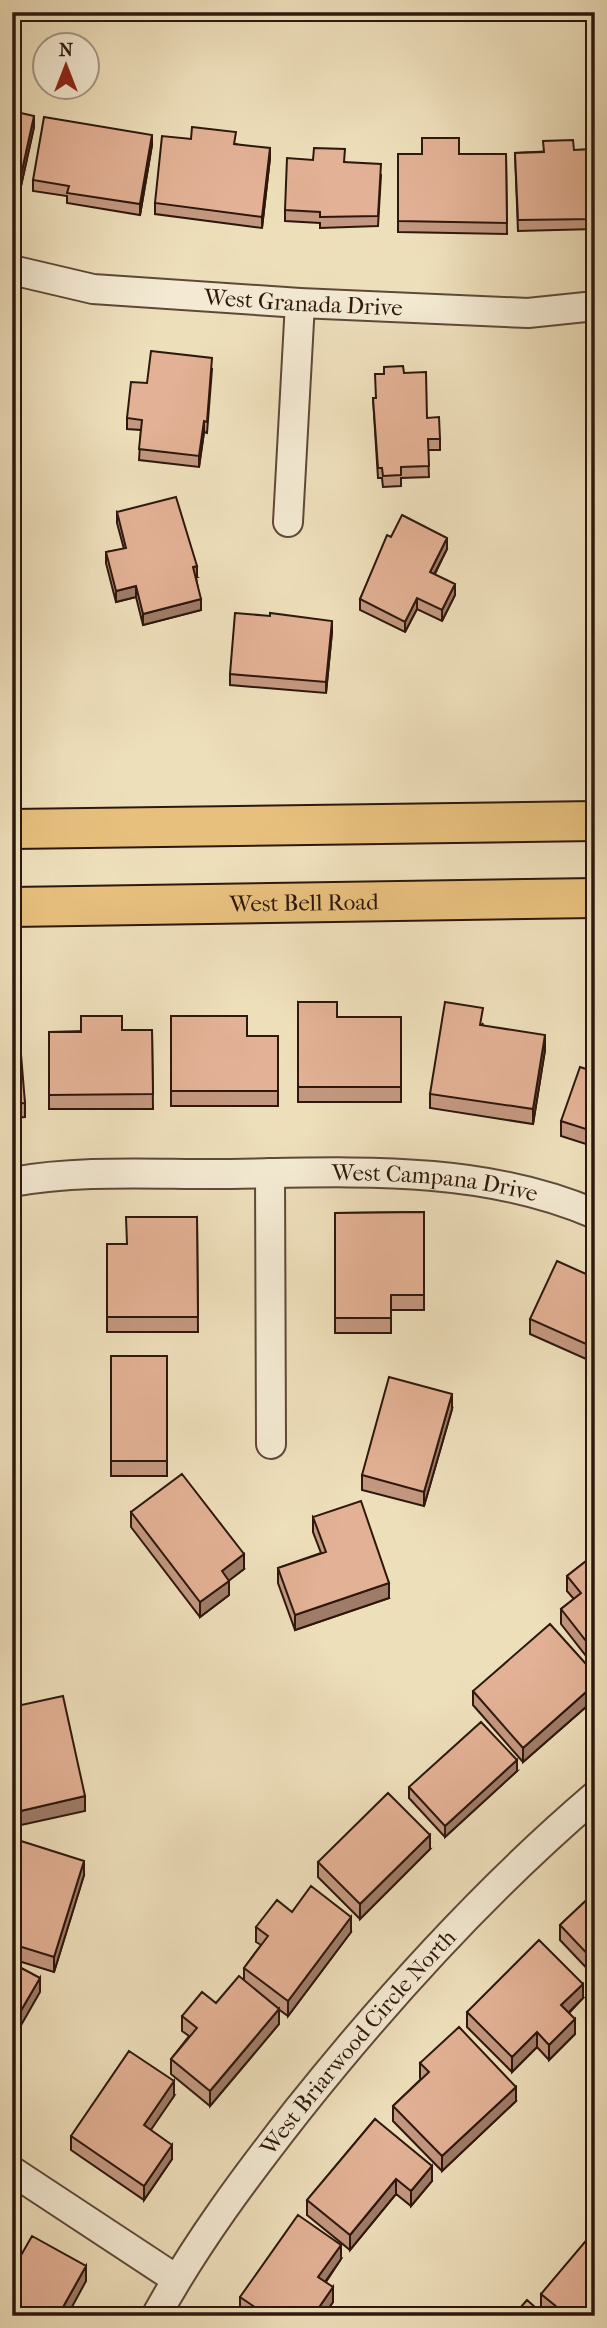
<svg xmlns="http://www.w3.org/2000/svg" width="607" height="2328" viewBox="0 0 607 2328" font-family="'IM FELL French Canon',serif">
  <rect width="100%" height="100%" fill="#eedfbb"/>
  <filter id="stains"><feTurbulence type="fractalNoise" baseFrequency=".00286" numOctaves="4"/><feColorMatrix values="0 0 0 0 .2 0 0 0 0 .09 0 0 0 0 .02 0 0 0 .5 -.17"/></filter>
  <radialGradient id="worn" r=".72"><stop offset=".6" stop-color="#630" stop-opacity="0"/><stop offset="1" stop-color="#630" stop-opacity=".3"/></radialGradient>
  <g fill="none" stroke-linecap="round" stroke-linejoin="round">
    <!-- minor casing -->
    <g stroke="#5e4938" stroke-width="32">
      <g id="minor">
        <path id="s1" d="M12,270L93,289L300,303L528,313L595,306"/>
        <path d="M288,522L300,303"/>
        <path d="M270,1173L271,1444"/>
        <path id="s2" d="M12,1182C78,1170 146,1174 213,1174C340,1173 475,1162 595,1214"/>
        <path d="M12,2171L176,2279"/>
        <path id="s3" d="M156,2316C196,2243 246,2176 297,2111C387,1998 485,1890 595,1796"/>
      </g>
    </g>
    <!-- primary casing -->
    <g stroke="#2e170d" stroke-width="42">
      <g id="primary">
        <path d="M12,829L595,821"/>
        <path id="s4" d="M12,907L595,898"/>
      </g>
    </g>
    <!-- minor -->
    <use href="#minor" stroke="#f4ead3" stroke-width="28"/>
    <!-- primary -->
    <use href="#primary" stroke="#e7c07e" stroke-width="38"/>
  </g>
  <!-- wall -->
  <path fill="#c39880" stroke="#2e170d" stroke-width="2" d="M326,12H369V18L326,17Z
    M431,12H496V17L454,18V14H431Z
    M12,111L34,127L19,195L12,193Z
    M236,144L270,158L262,228L155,214V203Z
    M152,145L140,215L67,203V196L33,191V180Z
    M595,149V229L518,231L515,153Z
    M398,154H506L507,234L398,232Z
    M345,162L381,175L378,226L320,228V223L285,221V210Z
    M212,369L207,433L204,432L199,467L139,460L141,430L127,429V418L147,383Z
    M404,373L427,418L440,439V450H428L429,477L401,478V486L383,487L382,478H378L373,398H376Z
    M117,512L197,577H196L201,610L143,625L136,597L116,602L106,563V552L124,549L117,523Z
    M391,537L447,549L435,574L455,595L442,621L417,609L405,632L360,610V599Z
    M332,632L326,693L230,685V674Z
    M298,1002L337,1017H401V1102H298Z
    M171,1016L247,1036H278V1106H171Z
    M483,1023L482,1025L545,1050L533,1124L430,1108V1094Z
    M122,1030H152L153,1109H49V1032Z
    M12,1031L25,1103V1117L12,1118Z
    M595,1072V1147L561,1136V1121Z
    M424,1212V1310H391V1333H335V1213Z
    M197,1217L198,1332H107V1244H126Z
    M595,1278V1363L530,1334V1319Z
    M111,1356H167V1476H111Z
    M452,1409L424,1506L362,1490V1475Z
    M131,1512L244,1569L229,1580V1595L200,1617L131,1527Z
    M313,1517L389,1598L295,1630L278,1583V1568L321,1553L313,1532Z
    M595,1554V1657L590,1661L561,1624V1609L574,1599L567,1591V1576Z
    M595,1674V1699L523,1762L473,1705V1691Z
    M517,1771L445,1837L409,1798V1787Z
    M430,1849L360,1919L318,1877V1862Z
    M12,1869L84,1875L54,1972L12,1959Z
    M595,1892V1977L560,1940V1925Z
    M292,1912L351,1932L288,2016L274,2006L279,2024L210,2106L171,2074V2059L189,2036L182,2031V2016L216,2003L244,1981V1968L261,1945L256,1942V1927Z
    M583,1998L569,2013L575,2034L549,2060L537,2047L512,2072L467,2027V2012Z
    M420,2063L516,2101L442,2171L393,2121V2106L421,2079L420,2078Z
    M174,2096L150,2130L172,2159L144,2200L71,2150V2136Z
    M375,2119L432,2181L411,2206L396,2194L350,2250L307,2215V2200Z
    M341,2259L326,2282L333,2302L323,2316H246L240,2312V2297Z
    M541,2294L595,2316H550L541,2308Z"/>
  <!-- shaded-wall -->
  <path fill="#9f7c68" stroke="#2e170d" stroke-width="2" d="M34,116V127L19,195V184Z
    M152,135V145L140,215V204Z
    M270,148V158L262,228V217Z
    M204,421V432L199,467V456Z
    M447,538V549L430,582V572Z
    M197,566V577L193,578V567Z
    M455,584V595L442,621V610Z
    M136,586V597L116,602V591Z
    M417,598V609L405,632V622Z
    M201,599V610L143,625V614Z
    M332,621V632L326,693V682Z
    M545,1035V1050L533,1124V1109Z
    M452,1394V1409L424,1506V1492Z
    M244,1554V1569L222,1586V1571Z
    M229,1581V1595L200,1617V1602Z
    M389,1583V1598L295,1630V1615Z
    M595,1642V1657L590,1661V1646Z
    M595,1684V1699L523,1762V1748Z
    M517,1760V1771L445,1837V1826Z
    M85,1796V1811L12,1827V1813Z
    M430,1835V1849L360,1919V1904Z
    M84,1861V1875L54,1972V1957Z
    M351,1917V1932L288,2016V2001Z
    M40,1978V1992L12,2041V2026Z
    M583,1984V1998L561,2020V2005Z
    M279,2009V2024L210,2106V2091Z
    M575,2019V2034L549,2060V2045Z
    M537,2032V2047L512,2072V2057Z
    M174,2081V2096L144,2140V2125Z
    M516,2087V2101L442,2171V2156Z
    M172,2145V2159L144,2200V2186Z
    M432,2166V2181L411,2206V2191Z
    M396,2179V2194L350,2250V2235Z
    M341,2245V2259L318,2292V2277Z
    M86,2266V2281L67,2316H58Z
    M333,2287V2302L323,2316H313Z"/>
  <!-- building -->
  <path fill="#e3b195" stroke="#2e170d" stroke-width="2" d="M12,111L34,116L19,184L12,183Z
    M44,117L152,135L140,204L67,193L69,186L33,180Z
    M192,127L236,132L234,144L270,148L262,217L155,203L162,136L191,139Z
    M422,138H459V154H506L507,223L398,221V154H422Z
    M573,140L574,150L595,149V219L518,220L515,153L544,152L543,141Z
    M314,148L345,149L344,162L381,164L378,216L320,217V212L285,210L287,158L313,160Z
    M151,351L212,358L207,422L204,421L199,456L139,449L142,420L127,418L131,382L147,383Z
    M403,366L404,373L426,372L427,418L439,417L440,439H428L429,466L401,467V475L383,476L382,468H378L373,398H376L375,374H384V367Z
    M176,497L197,566L193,567L201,599L143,614L136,586L116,591L106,552L126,548L117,512Z
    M402,515L447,538L430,572L455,584L442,610L417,598L405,622L360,599L387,535L391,537Z
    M235,613L270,616V613L332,621L326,682L230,674Z
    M298,1002H337V1017H401V1087H298Z
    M445,1002L483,1008L480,1025L545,1035L533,1109L430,1094Z
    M81,1016H122V1030H152L153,1094L49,1095V1032H81Z
    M171,1016H247V1036H278V1091H171Z
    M19,1030L25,1103L12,1104V1031Z
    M580,1067L595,1072V1132L561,1121Z
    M424,1212V1295H391V1318H335V1213Z
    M126,1217H197L198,1317H107V1244H127Z
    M557,1261L595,1278V1348L530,1319Z
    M111,1356H167V1461H111Z
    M389,1377L452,1394L424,1492L362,1475Z
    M182,1474L244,1554L222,1571L229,1581L200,1602L131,1512Z
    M361,1501L389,1583L295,1615L278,1568L326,1552L313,1517Z
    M595,1554V1642L590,1646L561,1609L581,1593L567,1576Z
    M550,1624L595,1674V1684L523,1748L473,1691Z
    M63,1696L85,1796L12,1813V1707Z
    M481,1722L517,1760L445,1826L409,1787Z
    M388,1793L430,1835L360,1904L318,1862Z
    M21,1841L84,1861L54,1957L12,1944V1869Z
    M311,1886L351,1917L288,2001L244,1968L268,1936L256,1927L277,1900L292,1912Z
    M595,1892V1962L560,1925Z
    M539,1940L583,1984L561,2005L575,2019L549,2045L537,2032L512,2057L467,2012Z
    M12,1963L40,1978L12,2026Z
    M239,1976L279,2009L210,2091L171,2059L197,2028L182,2016L202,1992L216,2003Z
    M459,2027L516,2087L442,2156L393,2106L429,2072L420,2063Z
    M129,2051L174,2081L144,2125L172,2145L144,2186L71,2136Z
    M375,2119L432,2166L411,2191L396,2179L350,2235L307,2200Z
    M298,2215L341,2245L318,2277L333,2287L313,2316H268L240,2297Z
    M595,2230V2316H568L541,2294Z
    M32,2236L86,2266L58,2316H12V2271Z
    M527,2300L545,2316H513Z"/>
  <g text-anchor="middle" stroke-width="7" stroke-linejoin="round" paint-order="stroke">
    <!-- street labels -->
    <g font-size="23" fill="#2e170d" stroke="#f4ead3">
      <text dy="8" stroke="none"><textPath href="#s1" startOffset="294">West Granada Drive</textPath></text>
      <text dy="8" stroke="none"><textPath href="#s4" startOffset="292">West Bell Road</textPath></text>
      <text dy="8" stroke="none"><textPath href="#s2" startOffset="424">West Campana Drive</textPath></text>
      <text dy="8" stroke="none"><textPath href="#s3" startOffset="341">West Briarwood Circle North</textPath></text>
    </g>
  </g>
  <!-- margin -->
  <rect width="607" height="2328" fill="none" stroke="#eedfbb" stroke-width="42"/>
  <rect x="14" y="14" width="579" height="2300" fill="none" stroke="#2e170d" stroke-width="3.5"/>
  <rect x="21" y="21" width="565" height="2286" fill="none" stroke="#2e170d" stroke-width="2"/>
  <!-- north arrow -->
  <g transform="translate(66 66)"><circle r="33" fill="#f4ead3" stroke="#a59684" stroke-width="2"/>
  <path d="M0-5L12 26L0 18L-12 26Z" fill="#8f2418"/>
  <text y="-10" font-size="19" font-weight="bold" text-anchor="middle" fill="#2e170d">N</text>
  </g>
  <rect width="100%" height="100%" filter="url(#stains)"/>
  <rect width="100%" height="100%" fill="url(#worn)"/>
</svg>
